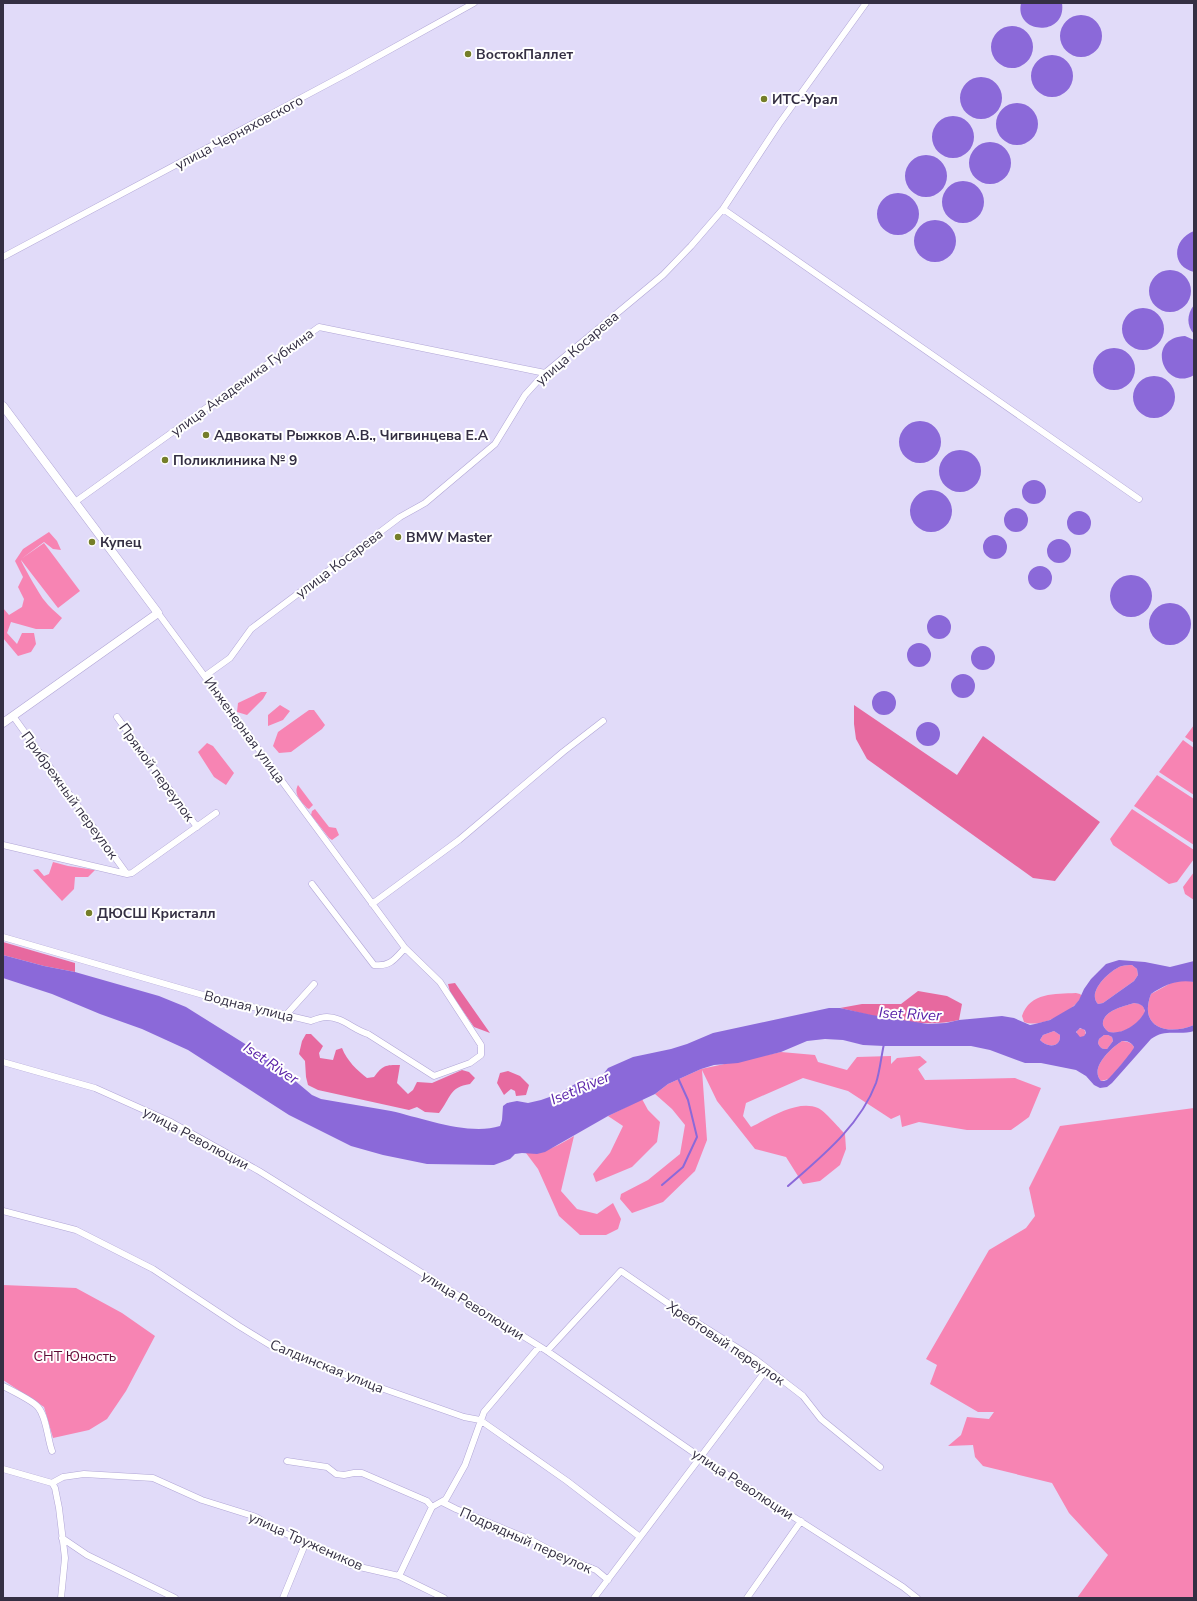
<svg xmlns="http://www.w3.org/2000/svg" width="1197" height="1601" viewBox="0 0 1197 1601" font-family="'Nunito Sans',sans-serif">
  <rect width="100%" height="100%" fill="#e1dbf9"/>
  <!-- green -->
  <path fill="#f784b3" d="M49,532L57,541L61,550L53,549L44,542L21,559L44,543L80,591L58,608L21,560C21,562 41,597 44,600C49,607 56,612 62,618L53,629H36L11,622L7,633L17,644L22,633H34L36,644L31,652L18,656L3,638V608L9,615L22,607L24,599L18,587L23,577L15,561L23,549Z
    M261,692H267L263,699L247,715L237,712L238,703Z
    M280,705L290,711L283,720L268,726V715Z
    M309,710H314L325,725L322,729L291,752L279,753L273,746L278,732Z
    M1194,725V743L1185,737Z
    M1183,740L1194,748V795L1159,772Z
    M207,743L213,746L234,773L226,785L214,777L198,752Z
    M1157,775L1194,799V845L1134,806Z
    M298,785L313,805L309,809L307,808C301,801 293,794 298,785Z
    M315,809L329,827L336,828L339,835L332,840L329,838L311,815L312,811Z
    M1132,809L1194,850V859L1177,882L1169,884L1113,845L1110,839Z
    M53,862L68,866L95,870L88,877H75L74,889L62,901L33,870L38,869L44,876L49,874Z
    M1194,872V900L1185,894L1183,887Z
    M1132,965L1137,969L1138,975L1134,981L1103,1003L1098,1004C1086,992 1111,969 1122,966C1125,965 1129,965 1132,965Z
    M1185,980L1194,982V1025C1168,1036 1138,1028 1151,994L1171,983Z
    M1076,993L1080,994L1082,996C1074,1011 1041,1029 1024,1022L1022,1016C1030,992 1055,994 1076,993Z
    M1134,1003C1141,1004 1144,1005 1145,1012C1140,1023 1123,1036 1109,1032C1107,1031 1104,1028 1103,1025C1101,1011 1125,1006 1134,1003Z
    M1076.5 1033a4.5 4.5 0 1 1 9 0a4.5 4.5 0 1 1-9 0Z
    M1054,1031L1060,1035C1061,1048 1047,1048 1040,1040L1043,1035Z
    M1104,1035H1108L1112,1037L1113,1041L1107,1049C1102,1049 1100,1048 1098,1043L1099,1039Z
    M1122,1041C1128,1042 1131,1042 1134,1047L1133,1051L1109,1079L1101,1081C1089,1068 1111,1048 1122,1041Z
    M781,1052L815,1055L818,1062L847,1070L857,1057L891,1056V1064L897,1058L920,1056L927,1062L918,1069L925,1080L1015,1078L1041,1088L1029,1117L1011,1130H967L919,1122L902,1127L900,1115L891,1119L848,1091L803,1078L746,1103L743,1116L751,1127C769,1118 798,1099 818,1108C825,1111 839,1128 845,1134L846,1149L840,1165L820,1181L803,1184L786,1157L755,1149L717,1101L702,1070L707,1140L695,1171L663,1202L632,1213L620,1199L621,1194L648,1180L680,1154L685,1125L672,1109L655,1094L668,1084L701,1069Z
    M642,1099L648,1110L660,1122L657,1142L632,1167L596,1182L593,1174L610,1153L623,1126L608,1116Z
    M1194,1108V1598H1077L1108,1555L1069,1513L1052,1483L983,1466L975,1457L973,1445L948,1446L961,1435L967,1417L989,1419L994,1412H978L930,1384L937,1365L926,1359L989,1250L1026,1228L1035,1216L1029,1188L1060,1126Z
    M574,1136L561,1191L577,1209L597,1214L613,1203L621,1219L618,1229L606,1235H580L559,1216L538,1169L526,1153C544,1154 559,1145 574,1136Z
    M3,1285L76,1288L122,1313L155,1336L126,1391L107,1419L89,1430L53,1438L44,1407L3,1380Z"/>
  <!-- forest -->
  <path fill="#e7699f" d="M854,705L957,775L983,736L1100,822L1055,881L1033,878L867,759L856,739L854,724Z
    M3,942L75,963V972L44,966L3,955Z
    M455,983L490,1033L474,1027L450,992L448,984Z
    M918,991L947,996L962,1004L959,1020C921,1029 878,1017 840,1008L862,1004H901Z
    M306,1034H311L323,1046L319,1053L320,1058L333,1060L336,1050L342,1048C347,1061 357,1070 367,1078L374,1077C383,1065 385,1065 400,1065L397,1083L408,1094L413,1090L417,1082L432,1083L462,1070L469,1072L475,1078L470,1084C449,1087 451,1098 439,1113L425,1112L417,1107L409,1110L318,1090L308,1085L306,1077L305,1061L299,1054L302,1041Z
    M508,1071L520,1076L529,1085L526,1095L516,1096L515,1091L511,1089L504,1095L497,1083L500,1073Z"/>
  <!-- water -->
  <path fill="#8b69d9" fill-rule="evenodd" d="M1021,3H1062C1067,37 1014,35 1021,3Z
    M1060 36a21 21 0 1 1 42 0a21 21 0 1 1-42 0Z
    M991 47a21 21 0 1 1 42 0a21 21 0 1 1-42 0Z
    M1031 76a21 21 0 1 1 42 0a21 21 0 1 1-42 0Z
    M960 98a21 21 0 1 1 42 0a21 21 0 1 1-42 0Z
    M996 124a21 21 0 1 1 42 0a21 21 0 1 1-42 0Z
    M932 137a21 21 0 1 1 42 0a21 21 0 1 1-42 0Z
    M969 163a21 21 0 1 1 42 0a21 21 0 1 1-42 0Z
    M905 176a21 21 0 1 1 42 0a21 21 0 1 1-42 0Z
    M942 202a21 21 0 1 1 42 0a21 21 0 1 1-42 0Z
    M877 214a21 21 0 1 1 42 0a21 21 0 1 1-42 0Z
    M914 241a21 21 0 1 1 42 0a21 21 0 1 1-42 0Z
    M1194,231V272C1170,266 1173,239 1194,231Z
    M1149 291a21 21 0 1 1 42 0a21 21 0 1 1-42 0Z
    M1194,305V334C1186,325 1187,314 1194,305Z
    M1122 329a21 21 0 1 1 42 0a21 21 0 1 1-42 0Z
    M1185,336L1194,340V375C1164,393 1144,338 1185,336Z
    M1093 369a21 21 0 1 1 42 0a21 21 0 1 1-42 0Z
    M1133 397a21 21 0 1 1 42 0a21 21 0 1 1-42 0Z
    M899 442a21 21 0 1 1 42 0a21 21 0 1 1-42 0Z
    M939 471a21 21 0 1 1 42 0a21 21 0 1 1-42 0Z
    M1022 492a12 12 0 1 1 24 0a12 12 0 1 1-24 0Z
    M910 511a21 21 0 1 1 42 0a21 21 0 1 1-42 0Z
    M1004 520a12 12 0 1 1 24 0a12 12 0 1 1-24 0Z
    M1067 523a12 12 0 1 1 24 0a12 12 0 1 1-24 0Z
    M983 547a12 12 0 1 1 24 0a12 12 0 1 1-24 0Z
    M1047 551a12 12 0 1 1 24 0a12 12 0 1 1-24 0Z
    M1028 578a12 12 0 1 1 24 0a12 12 0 1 1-24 0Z
    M1110 596a21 21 0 1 1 42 0a21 21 0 1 1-42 0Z
    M1149 624a21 21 0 1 1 42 0a21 21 0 1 1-42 0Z
    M927 627a12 12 0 1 1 24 0a12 12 0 1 1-24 0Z
    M907 655a12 12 0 1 1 24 0a12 12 0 1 1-24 0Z
    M971 658a12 12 0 1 1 24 0a12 12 0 1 1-24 0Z
    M951 686a12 12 0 1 1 24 0a12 12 0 1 1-24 0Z
    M872 703a12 12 0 1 1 24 0a12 12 0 1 1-24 0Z
    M916 734a12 12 0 1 1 24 0a12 12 0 1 1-24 0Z
    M3,955L44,966L75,972L159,996L186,1007L269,1059L312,1095L321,1099C344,1103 368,1107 391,1111C422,1118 469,1136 500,1126L502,1120L503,1106L507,1103L517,1101L528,1103L541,1100L558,1094L582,1080L601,1077L608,1068L633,1057L671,1049L687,1044L713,1033L829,1008H840L872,1015L928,1024L946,1023L959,1020L1002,1016L1014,1018L1030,1025L1035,1024L1050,1020L1074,1006L1079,1000L1084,989L1091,979L1106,964L1119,960L1145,962L1170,967L1194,961V982C1178,979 1164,985 1151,994C1138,1028 1168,1036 1194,1025V1031C1178,1036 1166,1028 1151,1039L1112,1083L1107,1087L1100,1088L1094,1085L1086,1076L1076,1070L1041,1063H1025L990,1050L971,1046H884L863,1045L843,1040L825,1039L807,1041L781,1052L738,1063L714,1065L701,1069L668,1084L655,1094L608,1116L545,1152L537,1154L522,1153L515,1154L510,1159L494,1165L427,1164L383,1155L351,1146L289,1115L188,1050L142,1029L100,1014L52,994L3,978ZM1132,965L1137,969L1138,975L1134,981L1103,1003L1098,1004C1086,992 1111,969 1122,966C1125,965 1129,965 1132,965ZM1134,1003C1141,1004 1143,1005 1145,1011C1140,1023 1123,1035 1109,1032C1107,1031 1104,1028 1103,1025C1101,1011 1125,1006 1134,1003ZM1080,1028L1085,1030L1086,1033L1084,1036L1080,1037L1076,1032ZM1054,1031L1060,1035C1061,1048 1047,1048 1040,1040L1043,1035ZM1104,1035H1108L1112,1037L1113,1041L1107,1049C1102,1049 1100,1048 1098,1043L1099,1039ZM1122,1041C1128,1041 1131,1042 1134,1047C1134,1050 1110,1078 1107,1080C1104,1081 1104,1081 1101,1081C1089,1068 1111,1048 1122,1041Z"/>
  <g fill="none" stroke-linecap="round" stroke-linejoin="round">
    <!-- stream -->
    <path stroke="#8b69d9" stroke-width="2" d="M662,1185L683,1167L697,1137L688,1100L678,1078
      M788,1186C821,1157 860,1126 876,1083C880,1071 881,1057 884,1044"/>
    <!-- minor casing -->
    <g stroke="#b1a6d6" stroke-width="7">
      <path id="minor" d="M723,209L1139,499
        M3,257L348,73L474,3
        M75,502L319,327L545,373
        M205,676L230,658L251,629L400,517L425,503L495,444L525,395L545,373L663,275L691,246L723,209L779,124L866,3
        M13,716L127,874
        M117,717L197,827
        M3,845L127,874L132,873L216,813
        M312,884L374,965C390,967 395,959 405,948
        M372,904L459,840L563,752L603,721
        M3,937L203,995L311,1021C316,1019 322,1017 327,1017C342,1017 354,1030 368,1034L434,1076L470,1063L481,1055V1045L440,982L405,948L158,613
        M286,1015L314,984
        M3,1062L95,1088L171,1122L259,1171L547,1351L700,1457L903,1587L917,1598
        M3,1211L76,1230L153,1269L239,1326L270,1345L313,1363L381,1388L464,1417L480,1420L567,1481L640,1537
        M547,1351L621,1271L685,1315L755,1359L803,1396L821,1419L880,1467
        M3,1386C11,1390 33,1401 38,1407C47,1418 47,1437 52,1451
        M287,1461L327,1467L336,1474L344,1475L354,1473H362L427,1501L432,1507
        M3,1469L52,1483L63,1477L84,1474L153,1478L202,1500L256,1517L277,1530L306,1542L351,1565L399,1576L444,1598
        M52,1483L55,1488L59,1508L65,1558L61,1598
        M442,1502L456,1509L533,1541L563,1557L596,1570L608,1580
        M62,1538L87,1555L175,1598
        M399,1576L432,1507L446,1499L465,1465L484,1412L539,1347
        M283,1598L306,1542
        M594,1598L767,1369
        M747,1598L801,1521"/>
    </g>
    <!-- tertiary casing -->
    <g stroke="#b1a6d6" stroke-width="9">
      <path id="tertiary" d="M3,406L158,613L3,723"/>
    </g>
    <!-- minor -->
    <use href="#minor" stroke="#fff" stroke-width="6"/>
    <!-- tertiary -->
    <use href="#tertiary" stroke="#fff" stroke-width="8"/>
  </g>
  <!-- markers -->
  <g fill="#757e29" stroke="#fff" stroke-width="1.5">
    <circle cx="468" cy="54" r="4"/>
    <circle cx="764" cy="99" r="4"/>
    <circle cx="206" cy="435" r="4"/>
    <circle cx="165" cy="460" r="4"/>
    <circle cx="398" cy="537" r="4"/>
    <circle cx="92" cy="542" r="4"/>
    <circle cx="89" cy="913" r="4"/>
  </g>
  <g text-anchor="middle" stroke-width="4" stroke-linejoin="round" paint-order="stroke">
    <!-- poi labels -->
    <g font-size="14" font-weight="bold" fill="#342f43" stroke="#fff" text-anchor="start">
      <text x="476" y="59">ВостокПаллет</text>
      <text x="772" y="104">ИТС-Урал</text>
      <text x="214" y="440">Адвокаты Рыжков А.В., Чигвинцева Е.А</text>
      <text x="173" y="465">Поликлиника № 9</text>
      <text x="406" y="542">BMW Master</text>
      <text x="100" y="547">Купец</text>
      <text x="97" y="918">ДЮСШ Кристалл</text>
    </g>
    <!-- street labels -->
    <g font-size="14" fill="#342f43" stroke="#fff">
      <text transform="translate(239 132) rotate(-28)" y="5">улица Черняховского</text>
      <text transform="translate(577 348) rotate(-41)" y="5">улица Косарева</text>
      <text transform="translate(242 382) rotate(-36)" y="5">улица Академика Губкина</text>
      <text transform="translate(339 563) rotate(-37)" y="5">улица Косарева</text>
      <text transform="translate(245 730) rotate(54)" y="5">Инженерная улица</text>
      <text transform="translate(157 772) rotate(54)" y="5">Прямой переулок</text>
      <text transform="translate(70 795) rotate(54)" y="5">Прибрежный переулок</text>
      <text transform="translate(249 1006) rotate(14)" y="5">Водная улица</text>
      <text transform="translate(196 1138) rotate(28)" y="5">улица Революции</text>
      <text transform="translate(473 1305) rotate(32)" y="5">улица Революции</text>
      <text transform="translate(726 1343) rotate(34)" y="5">Хребтовый переулок</text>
      <text transform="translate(327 1366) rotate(22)" y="5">Салдинская улица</text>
      <text transform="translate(743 1484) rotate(33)" y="5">улица Революции</text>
      <text transform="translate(526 1540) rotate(24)" y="5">Подрядный переулок</text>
      <text transform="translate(306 1541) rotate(24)" y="5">улица Тружеников</text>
    </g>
    <!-- park labels -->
    <g font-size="14" fill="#5d0d36" stroke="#fff">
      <text x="75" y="1361">СНТ Юность</text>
    </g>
    <!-- water labels -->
    <g font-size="15" font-style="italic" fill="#5921a8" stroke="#fff">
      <text transform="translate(910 1014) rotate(3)" y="5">Iset River</text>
      <text transform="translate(271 1063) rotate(34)" y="5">Iset River</text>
      <text transform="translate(580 1088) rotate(-23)" y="5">Iset River</text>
    </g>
  </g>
  <!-- border -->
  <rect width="1197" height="1601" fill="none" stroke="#342f43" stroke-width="8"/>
</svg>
